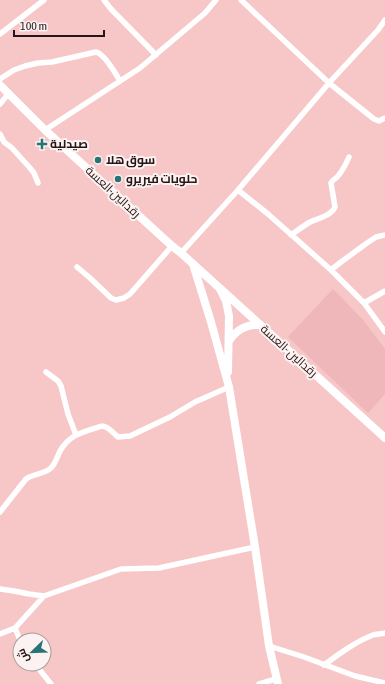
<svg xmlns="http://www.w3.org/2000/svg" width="385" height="684" viewBox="0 0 385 684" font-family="'Asap Condensed',Cairo,sans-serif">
  <rect width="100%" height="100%" fill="#f7c6c7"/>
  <!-- built -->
  <path fill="#efb7b9" d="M333,289L363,320L385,349V394L368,413L288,337Z"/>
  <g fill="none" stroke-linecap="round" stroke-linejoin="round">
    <!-- street -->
    <path stroke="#fff" stroke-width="5.5" d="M104,0L111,9L156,55
      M241,0L329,83L374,119L379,121L385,118
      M0,34L44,0
      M0,79L14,70L25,66L38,63L52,62L96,52C104,54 116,74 120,81
      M0,104L9,93
      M45,130L140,68L205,13L216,0
      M0,134L4,142L12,148L30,168L34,173L38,183
      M238,190L268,214L331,270L364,303L385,332
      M291,235C297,231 303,226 310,222C319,218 331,216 335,207L331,183C333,179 336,179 338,176C343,170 346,164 349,157
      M181,253L238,190L329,83L378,30L385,20
      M77,267L90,278L111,298L116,300L124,298L130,294L172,246
      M331,270L341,262L367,243L376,237L385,235
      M364,303L385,291
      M46,372L58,381L61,386L68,414L76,435
      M0,512L26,479C34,473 43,475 51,468C56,463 57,457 60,451C70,434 83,432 102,426C108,426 113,433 118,437L130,436L170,417L195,402L229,387
      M0,589L14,591L29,594L44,596L121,569L159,568L255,547
      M15,628L20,640
      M0,634L15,628L44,596
      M269,646L304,657L355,676L385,683
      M35,664L51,684
      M324,665C339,654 355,642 373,635C376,634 381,634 385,633
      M259,684L276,679"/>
    <!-- secondary -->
    <path stroke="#fff" stroke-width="8" d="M193,264L211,322L229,387L255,547L269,646L278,684
      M220,289L226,301L229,316L228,372
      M229,341C236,330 246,324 260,325"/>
    <!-- primary -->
    <path stroke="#fff" stroke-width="8" d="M0,85L45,130L172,246L181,253L385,438"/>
  </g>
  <!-- markers -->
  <g fill="#287374" stroke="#fcf2f2" stroke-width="1.5">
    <path d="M40 138h4v4h4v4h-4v4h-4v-4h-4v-4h4z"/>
    <circle cx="98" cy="160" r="4"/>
    <circle cx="118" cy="179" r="4"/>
  </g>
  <g text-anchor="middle" stroke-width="4" stroke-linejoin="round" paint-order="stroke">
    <!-- poi labels -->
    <g font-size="12" font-weight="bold" fill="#271616" stroke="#fcf2f2" text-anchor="start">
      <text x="50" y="148">صيدلية</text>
      <text x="106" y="164">سوق هلا</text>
      <text x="126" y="183">حلويات فيريرو</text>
    </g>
    <!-- street labels -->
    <g font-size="12" fill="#271616" stroke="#fcf2f2">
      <text transform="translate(113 192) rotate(43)" y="4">رقدالين-العسة</text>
      <text transform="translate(289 351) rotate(42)" y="4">رقدالين -العسة</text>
    </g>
  </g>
  <!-- north arrow -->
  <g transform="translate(32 652) rotate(247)"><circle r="19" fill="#fcf2f2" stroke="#a79a9a"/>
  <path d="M0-3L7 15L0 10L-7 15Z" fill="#287374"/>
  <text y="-6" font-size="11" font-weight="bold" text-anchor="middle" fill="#271616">ش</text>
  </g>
  <!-- scale -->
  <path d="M14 30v6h90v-6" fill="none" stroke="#271616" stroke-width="2"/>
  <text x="20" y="30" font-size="12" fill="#271616" stroke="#fcf2f2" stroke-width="3" paint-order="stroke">100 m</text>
</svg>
